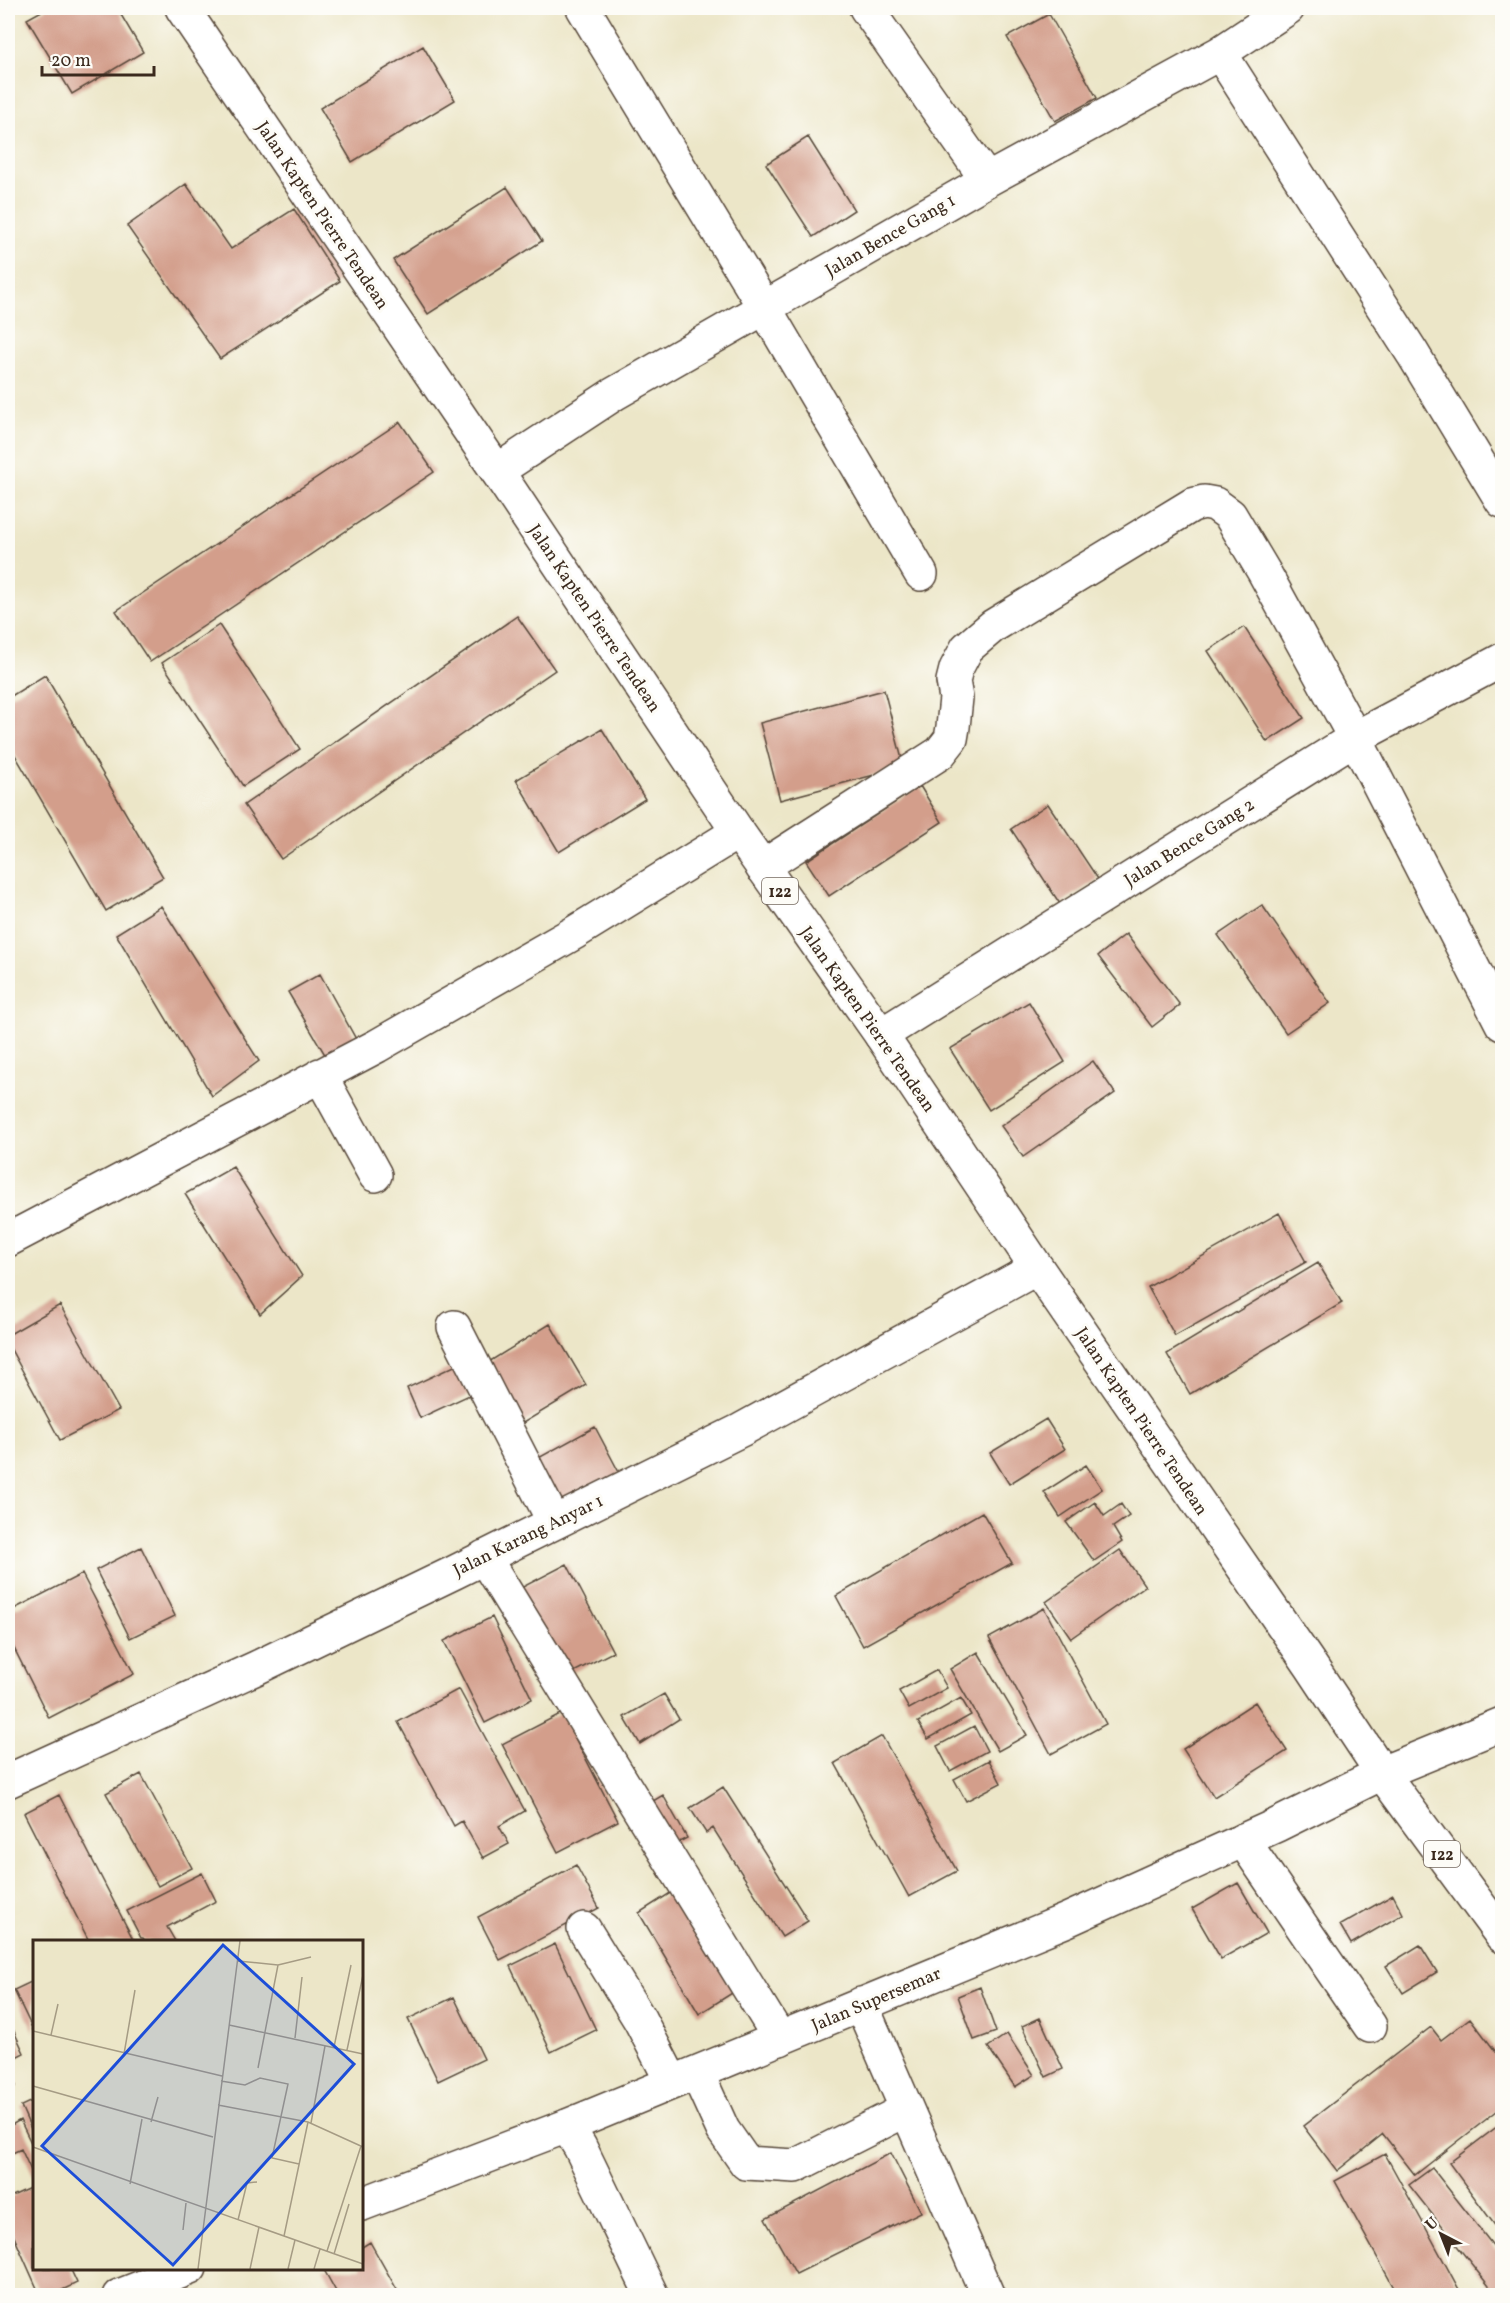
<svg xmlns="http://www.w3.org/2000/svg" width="1510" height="2303" viewBox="0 0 1510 2303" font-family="Vollkorn,serif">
  <rect width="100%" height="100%" fill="#fdfcf7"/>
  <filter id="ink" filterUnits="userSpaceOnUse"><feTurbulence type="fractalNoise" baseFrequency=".0167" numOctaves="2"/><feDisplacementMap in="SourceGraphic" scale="12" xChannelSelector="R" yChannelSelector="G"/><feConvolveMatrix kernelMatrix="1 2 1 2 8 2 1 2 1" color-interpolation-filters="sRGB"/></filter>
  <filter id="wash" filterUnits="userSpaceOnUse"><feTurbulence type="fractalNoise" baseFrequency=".008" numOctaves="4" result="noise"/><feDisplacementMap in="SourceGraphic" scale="24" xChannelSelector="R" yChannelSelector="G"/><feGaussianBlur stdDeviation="1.35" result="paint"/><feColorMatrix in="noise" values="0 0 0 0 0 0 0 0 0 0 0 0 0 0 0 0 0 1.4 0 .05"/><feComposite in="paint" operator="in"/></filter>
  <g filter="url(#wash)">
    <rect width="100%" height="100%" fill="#ece6c8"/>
    <g id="blocks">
      <!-- building -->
      <path fill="#d39e8b" d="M47,8H117L143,52L72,94L27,19Z
        M1049,14L1097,98L1055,121L1007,37Z
        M423,46L455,100L352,162L320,108Z
        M808,137L854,210L813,237L766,164Z
        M186,184L231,249L294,209L340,281L220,359L127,226Z
        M507,187L542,241L428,314L393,260Z
        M400,422L434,472L150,662L116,611Z
        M517,616L555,670L281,859L244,805Z
        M219,625L300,749L243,786L162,663Z
        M1244,627L1304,718L1267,742L1208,651Z
        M45,675L163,877L106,911L8,743V698Z
        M884,690L904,767L780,800L760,723Z
        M602,729L645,799L559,852L516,780Z
        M920,786L942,822L829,896L806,861Z
        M1048,804L1098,879L1060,904L1011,829Z
        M1262,905L1330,1003L1286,1033L1218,935Z
        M161,906L259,1061L212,1096L116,934Z
        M1126,934L1180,1005L1152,1027L1098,956Z
        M320,974L357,1041L327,1058L288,992Z
        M1029,1002L1065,1062L989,1110L950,1049Z
        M1093,1061L1115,1093L1023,1157L1001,1126Z
        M233,1167L302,1276L260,1314L185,1194Z
        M1279,1213L1306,1262L1175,1336L1148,1287Z
        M1318,1263L1342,1303L1190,1394L1167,1354Z
        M60,1305L119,1410L60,1440L8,1344V1335Z
        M550,1324L586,1385L523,1423L487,1363Z
        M463,1362L476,1392L420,1418L407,1388Z
        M1046,1419L1065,1449L1009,1484L990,1453Z
        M595,1427L622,1478L560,1512L533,1461Z
        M1086,1465L1102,1489L1060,1517L1044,1492Z
        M1095,1502L1104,1516L1121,1504L1129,1516L1113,1527L1122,1542L1094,1561L1066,1522Z
        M982,1512L1012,1563L863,1646L836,1596Z
        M141,1547L175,1616L130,1638L96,1570Z
        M1120,1550L1145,1586L1071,1638L1046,1602Z
        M567,1564L613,1652L560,1679L515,1591Z
        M82,1574L134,1674L49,1718L8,1636V1612Z
        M1044,1608L1106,1724L1051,1754L989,1638Z
        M492,1617L532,1699L485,1723L444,1641Z
        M978,1652L1027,1735L998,1751L950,1669Z
        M937,1670L947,1688L909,1709L899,1691Z
        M459,1689L525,1811L499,1826L509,1844L483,1858L462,1821L454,1826L398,1722Z
        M664,1694L679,1719L640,1744L624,1717Z
        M961,1698L971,1715L928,1739L918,1722Z
        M1255,1702L1287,1751L1214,1797L1183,1749Z
        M562,1713L618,1821L558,1852L502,1744Z
        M974,1726L987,1751L950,1771L937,1746Z
        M882,1736L957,1871L909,1897L835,1763Z
        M989,1760L1001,1783L966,1801L954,1779Z
        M141,1774L192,1868L158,1886L106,1793Z
        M723,1787L808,1921L782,1937L713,1828L706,1833L690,1808Z
        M59,1795L134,1941H89L24,1813Z
        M663,1795L687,1838L666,1849L643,1807Z
        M576,1865L599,1908L500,1960L478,1917Z
        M202,1873L216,1901L167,1927L175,1941H145L143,1938H141L127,1911Z
        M1238,1883L1267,1933L1221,1959L1192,1909Z
        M675,1890L737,1990L699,2014L639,1913Z
        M1393,1895L1403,1914L1351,1944L1340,1925Z
        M555,1944L596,2030L551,2052L510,1966Z
        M1420,1945L1437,1972L1403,1993L1386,1966Z
        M33,1981L34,1985V2032L14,1990Z
        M980,1987L996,2032L974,2040L958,1996Z
        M454,1997L484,2059L438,2081L408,2019Z
        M1040,2018L1063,2069L1046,2077L1022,2026Z
        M1470,2018L1502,2060V2107L1415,2175L1383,2134L1337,2171L1303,2126L1431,2027L1441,2040Z
        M12,2027L24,2053L8,2061V2029Z
        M1007,2034L1034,2075L1015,2087L988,2047Z
        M8,2069L16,2086L8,2091Z
        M34,2100V2136L21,2106Z
        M20,2120L34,2149V2177L21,2149L8,2155V2127Z
        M1502,2123V2235L1449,2163Z
        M891,2153L921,2212L796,2274L765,2219Z
        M1385,2154L1428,2232L1462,2295H1398L1335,2181Z
        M1432,2168L1502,2257V2295H1496L1409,2185Z
        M32,2187L34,2192V2268H70L77,2283L52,2295H40L8,2223V2198Z
        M370,2242L400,2295H338L323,2268H362V2247Z"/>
    </g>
  </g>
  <g filter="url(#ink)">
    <use href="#blocks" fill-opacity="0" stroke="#564638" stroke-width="1.5"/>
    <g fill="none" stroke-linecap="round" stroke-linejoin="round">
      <!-- minor casing -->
      <g stroke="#564638" stroke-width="36">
        <path id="minor" d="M583,8L764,307L921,574
          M866,8L987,180
          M1220,53L1413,354L1502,501
          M497,471L614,394L987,180L1220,53L1288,8
          M762,867L940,753L951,739L953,727L956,698L953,681L956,669L967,648L993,626L1192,505L1204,502L1215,504L1230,515L1264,572L1355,738L1502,1024
          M881,1035L1355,738L1502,660
          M320,1075L375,1175
          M8,1240L377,1046L574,933L738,832
          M454,1327L554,1522
          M484,1557L780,2039
          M8,1781L256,1668L455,1572L741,1430L1037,1268
          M1243,1840L1370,2026
          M584,1929L640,2020L672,2082
          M861,2004L988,2296
          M697,2073L723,2130L746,2163L795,2166L906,2110
          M567,2126L580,2147L652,2296"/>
      </g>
      <!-- major casing -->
      <g stroke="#564638" stroke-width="36">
        <path id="major" d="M182,8L497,471L738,832L881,1035L1037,1268L1311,1666L1382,1773L1502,1936
          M362,2204L567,2126L1067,1920L1277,1825L1382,1773L1502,1724
          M119,2296L190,2268"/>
      </g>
      <!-- minor -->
      <use href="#minor" stroke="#fff" stroke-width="33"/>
      <!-- major -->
      <use href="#major" stroke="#fff" stroke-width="33"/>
    </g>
  </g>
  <g text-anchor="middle" stroke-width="6" stroke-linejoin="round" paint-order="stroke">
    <!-- shield labels -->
    <g fill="#fdfcf7" stroke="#75695f" stroke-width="1.5">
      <rect x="762" y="878" width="36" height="26" rx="4.5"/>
      <rect x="1424" y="1841" width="36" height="26" rx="4.5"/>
    </g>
    <g font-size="16" font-weight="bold" fill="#3b2a1e">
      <text x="780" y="897">122</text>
      <text x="1442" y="1860">122</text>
    </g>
    <!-- street labels -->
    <g font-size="18" fill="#3b2a1e" stroke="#fdfcf7">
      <text transform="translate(323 215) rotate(56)" y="6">Jalan Kapten Pierre Tendean</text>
      <text transform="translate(890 235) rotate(-30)" y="6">Jalan Bence Gang 1</text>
      <text transform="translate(595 618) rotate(56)" y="6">Jalan Kapten Pierre Tendean</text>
      <text transform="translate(1189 842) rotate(-32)" y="6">Jalan Bence Gang 2</text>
      <text transform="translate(868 1019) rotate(55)" y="6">Jalan Kapten Pierre Tendean</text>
      <text transform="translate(1142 1421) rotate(56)" y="6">Jalan Kapten Pierre Tendean</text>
      <text transform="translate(528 1535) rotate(-26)" y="6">Jalan Karang Anyar 1</text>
      <text transform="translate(876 1999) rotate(-23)" y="6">Jalan Supersemar</text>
    </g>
  </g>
  <!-- overview -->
  <g transform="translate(33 1940)">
    <rect width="330" height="330" fill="#ece6c8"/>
    <path fill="none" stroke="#a59b84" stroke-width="1.5" d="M205,21L245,25L278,17M196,85L330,114M0,91L189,136M18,95L25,64M262,98L269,37M301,107L318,25M314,110L330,35M91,114L102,50M225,128L245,25M188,141L212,145L227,138L255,144L239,218L266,224M0,146L180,197M185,165L275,182L330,207M118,182L125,157M278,183L292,106M0,207L330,324M97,244L109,179M205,280L214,243L224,242M150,290L153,263M251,296L275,182M294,311L328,206M301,314L316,264M165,329L207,1M217,329L226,287M255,329L262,300M281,329L287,309"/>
    <path fill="#1d4ed8" fill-opacity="0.15" stroke="#1d4ed8" stroke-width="3" d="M190,5L321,124L140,325L9,206Z"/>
    <rect width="330" height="330" fill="none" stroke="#3b2a1e" stroke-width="3"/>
  </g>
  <!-- margin -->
  <rect width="1510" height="2303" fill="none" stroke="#fdfcf7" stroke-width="30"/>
  <!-- north arrow -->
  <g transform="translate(1441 2234) rotate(318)" stroke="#fdfcf7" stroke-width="4.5" paint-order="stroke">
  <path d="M0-4.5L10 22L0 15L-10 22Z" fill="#3b2a1e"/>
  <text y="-9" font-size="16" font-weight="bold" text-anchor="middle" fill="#3b2a1e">U</text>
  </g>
  <!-- scale -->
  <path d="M42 66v9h112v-9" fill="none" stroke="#3b2a1e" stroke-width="3"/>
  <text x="51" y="66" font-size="18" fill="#3b2a1e" stroke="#fdfcf7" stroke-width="4.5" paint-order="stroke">20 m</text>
</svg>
